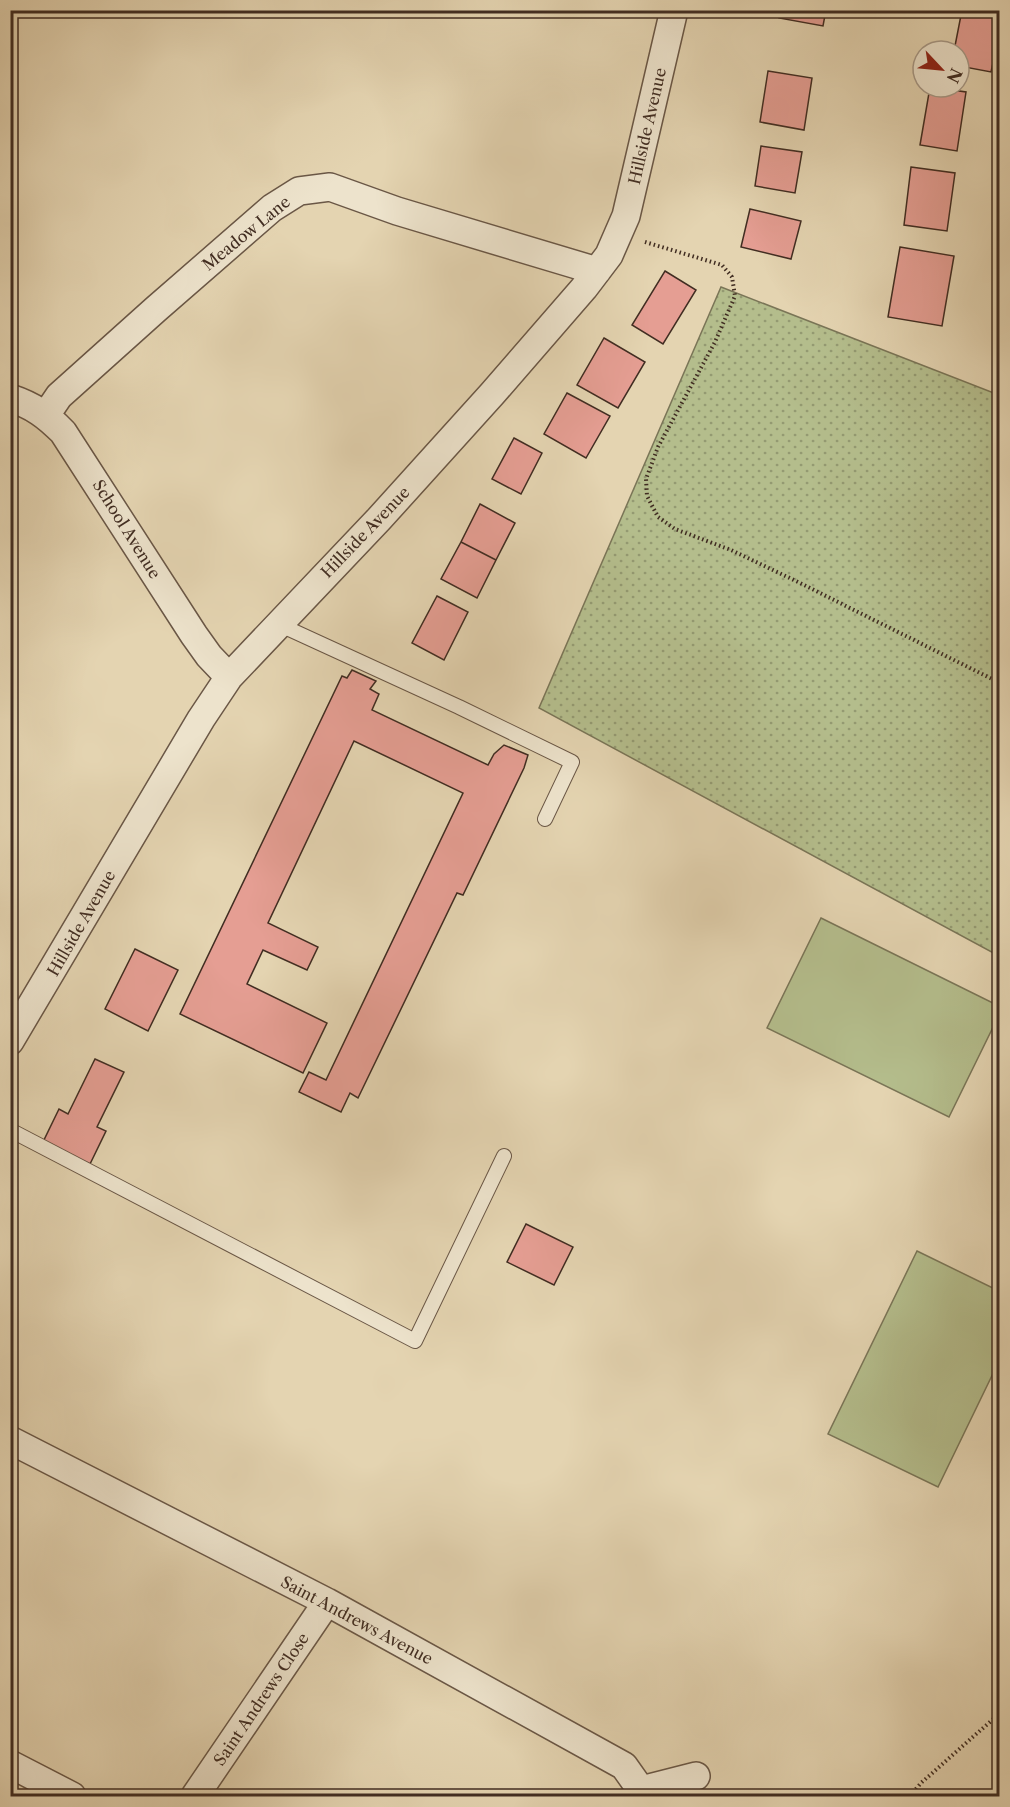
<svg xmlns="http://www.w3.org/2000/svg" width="1010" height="1807" viewBox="0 0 1010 1807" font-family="'Libre Caslon Text',serif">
  <defs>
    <pattern id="garden-dots" width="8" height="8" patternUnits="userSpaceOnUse" patternTransform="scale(1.5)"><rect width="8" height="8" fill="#b4bd8c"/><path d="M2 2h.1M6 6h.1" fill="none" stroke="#949a72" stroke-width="1.8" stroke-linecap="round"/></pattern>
  </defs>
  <rect width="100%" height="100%" fill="#e4d4b1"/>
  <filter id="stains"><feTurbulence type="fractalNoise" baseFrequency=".00333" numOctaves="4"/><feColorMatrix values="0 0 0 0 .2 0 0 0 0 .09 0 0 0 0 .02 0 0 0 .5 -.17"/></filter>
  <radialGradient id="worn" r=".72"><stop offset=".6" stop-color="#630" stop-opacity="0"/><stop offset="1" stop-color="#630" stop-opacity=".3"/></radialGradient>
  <!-- green -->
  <path fill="#b4bd8c" stroke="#7a7557" stroke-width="1.5" d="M821,918L999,1006V1015L949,1117L767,1028Z
    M917,1251L999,1291V1361L938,1487L828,1434Z"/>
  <!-- garden -->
  <path fill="url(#garden-dots)" stroke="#7a7557" stroke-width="1.5" d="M721,287L999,395V956L539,708Z"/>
  <!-- building -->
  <path fill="#e59e93" stroke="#412d22" stroke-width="1.5" d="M780,10H826L823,26L779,18Z
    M962,10H1000V31L991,72L959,66V51H954Z
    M768,71L812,78L804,130L760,122Z
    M930,87L966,92L957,151L920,145Z
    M761,146L802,152L795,193L755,186Z
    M911,167L955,173L947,231L904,225Z
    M750,209L801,221L791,259L741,247Z
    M900,247L954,256L942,326L888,317Z
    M665,271L696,290L663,344L632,325Z
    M604,338L645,362L618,408L577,385Z
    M567,393L610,416L586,458L544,434Z
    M514,438L542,453L521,494L492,479Z
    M480,504L515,523L496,560L461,542Z
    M461,542L496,560L477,598L441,579Z
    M437,596L468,612L444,660L412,643Z
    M352,670L376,681L370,689L379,694L372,710L488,765L494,754L504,745L528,755L524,768L463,895L457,893L358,1098L350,1093L341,1112L299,1092L309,1072L326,1080L463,793L354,741L268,923L318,947L307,970L263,950L247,984L327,1023L303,1073L180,1014L342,676L347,678Z
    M135,949L178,970L148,1031L105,1009Z
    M95,1059L124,1072L97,1127L106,1131L90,1164L43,1142L59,1109L68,1114Z
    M526,1224L573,1247L554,1285L507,1262Z"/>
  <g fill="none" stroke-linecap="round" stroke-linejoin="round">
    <!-- lane casing -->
    <g stroke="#6a5746" stroke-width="16">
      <path id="lane" d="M278,624L459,707L572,762L545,819
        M10,1130L415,1341L504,1156"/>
    </g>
    <!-- street casing -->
    <g stroke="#6a5746" stroke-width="30">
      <path id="street" d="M10,398C34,406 46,415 63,432L194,635L209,656L229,677
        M46,415L59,396L156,309L272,208L299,191L330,187L397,211L597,271
        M10,1041L201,719L229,677L379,519L492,394L584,288L609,255L626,216L674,10
        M10,1440L327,1602L624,1766L641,1790L696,1776
        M10,1764L72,1796
        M195,1796L327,1602"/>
    </g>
    <!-- path -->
    <path stroke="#412d22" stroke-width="4" stroke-dasharray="1.5 3" stroke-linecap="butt" d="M645,242L722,265L732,277L735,296L715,342L658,447L646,479L647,496L658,517L675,529L731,550L798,582L1000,683
      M719,1791L728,1796
      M910,1796L921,1783L1000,1713"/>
    <!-- lane -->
    <use href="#lane" stroke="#ede3cc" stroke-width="14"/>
    <!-- street -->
    <use href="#street" stroke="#ede3cc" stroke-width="27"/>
  </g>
  <g text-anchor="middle" stroke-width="6" stroke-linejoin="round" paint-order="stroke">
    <!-- street labels -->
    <g font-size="16" fill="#412d22" stroke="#ede3cc">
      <text transform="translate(647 126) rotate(-77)" y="6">Hillside Avenue</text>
      <text transform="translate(246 233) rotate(-39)" y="6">Meadow Lane</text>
      <text transform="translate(127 529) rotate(58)" y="6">School Avenue</text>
      <text transform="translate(365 532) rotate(-46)" y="6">Hillside Avenue</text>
      <text transform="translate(81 923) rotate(-60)" y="6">Hillside Avenue</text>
      <text transform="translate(357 1620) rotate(28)" y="6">Saint Andrews Avenue</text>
      <text transform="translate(261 1699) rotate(-56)" y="6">Saint Andrews Close</text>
    </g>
  </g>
  <!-- margin -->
  <rect width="1010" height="1807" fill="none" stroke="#e4d4b1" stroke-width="36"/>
  <rect x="12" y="12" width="986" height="1783" fill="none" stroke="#412d22" stroke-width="3"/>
  <rect x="18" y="18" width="974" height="1771" fill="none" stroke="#412d22" stroke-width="1.5"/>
  <!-- north arrow -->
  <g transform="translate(941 69) rotate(116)"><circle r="28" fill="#ede3cc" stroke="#a89a88" stroke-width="1.5"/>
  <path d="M0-4.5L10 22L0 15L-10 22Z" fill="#8f2418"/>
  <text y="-9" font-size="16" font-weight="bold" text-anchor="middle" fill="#412d22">N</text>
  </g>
  <rect width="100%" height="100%" filter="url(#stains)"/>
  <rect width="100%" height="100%" fill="url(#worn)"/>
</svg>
